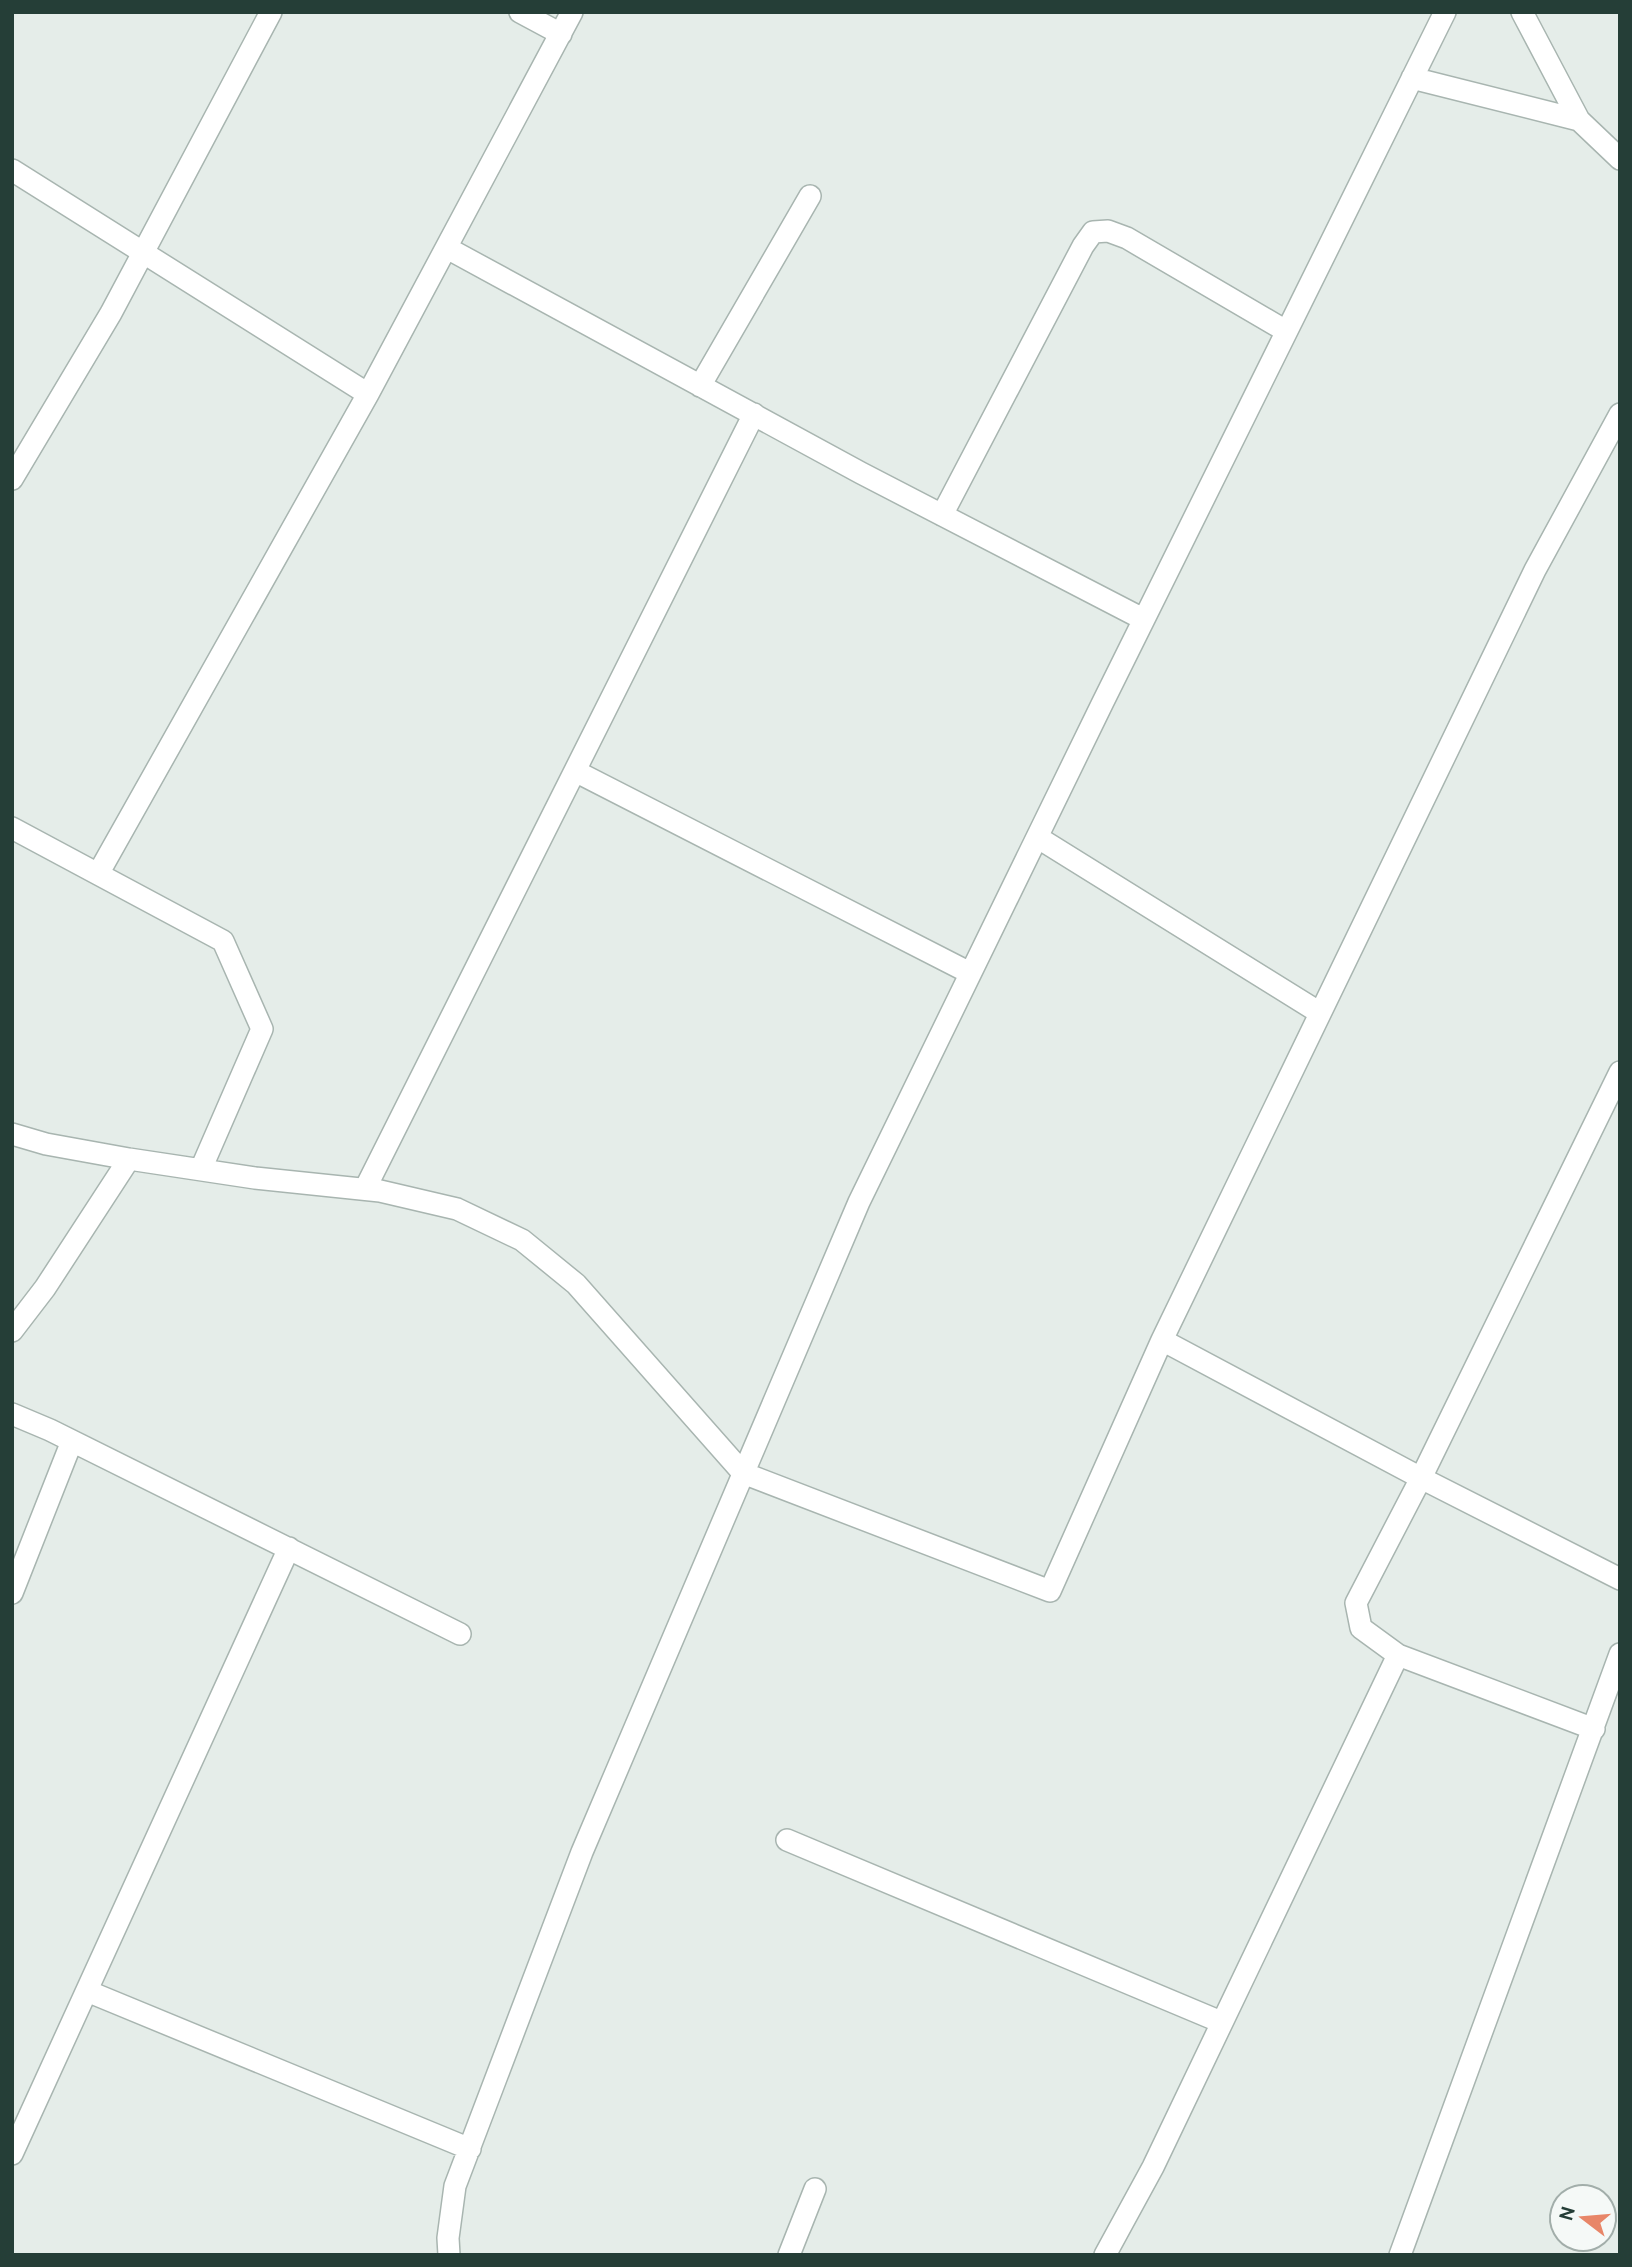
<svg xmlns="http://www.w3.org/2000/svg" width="1632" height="2267" viewBox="0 0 1632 2267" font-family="Cabin,sans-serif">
  <rect width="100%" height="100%" fill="#e5ede9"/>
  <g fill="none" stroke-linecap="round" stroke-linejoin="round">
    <!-- street casing -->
    <g stroke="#a8b5b0" stroke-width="24">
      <path id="street" d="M520,12L561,34
        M1522,12L1579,120L1620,159
        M1412,78L1579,120
        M12,170L368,394
        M447,248L861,473L1143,619
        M700,386L810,196
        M1620,414L1535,570L1162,1340L1421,1478L1620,1579
        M12,479L111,313L271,12
        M942,515L1083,246L1093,232L1108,231L1127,238L1286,331
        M575,771L970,973
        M12,828L223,941L262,1029L201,1169
        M1037,837L1320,1013
        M98,874L368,394L572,12
        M12,1134L46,1144L129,1159L255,1178L380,1191L457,1209L522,1240L576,1284L743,1473L1050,1591L1162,1340
        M365,1189L754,414
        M12,1331L45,1288L129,1159
        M12,1414L50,1430L460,1634
        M12,1593L72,1441
        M1594,1729L1398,1655L1361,1628L1356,1603L1421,1478L1620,1072
        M787,1840L1221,2022
        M87,1991L470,2149
        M12,2154L289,1548
        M449,2255L448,2238L455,2186L582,1852L859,1202L1103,702L1445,12
        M789,2255L815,2189
        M1105,2255L1153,2167L1398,1655
        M1400,2255L1620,1654"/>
    </g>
    <!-- street -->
    <use href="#street" stroke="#fff" stroke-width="21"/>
  </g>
  <!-- border -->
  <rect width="1632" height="2267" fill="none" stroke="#253e37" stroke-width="28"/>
  <!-- north arrow -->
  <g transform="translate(1583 2218) rotate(286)"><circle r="33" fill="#f5f9f7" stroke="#a2aeaa" stroke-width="2"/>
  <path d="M0-5L12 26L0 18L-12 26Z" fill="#e88668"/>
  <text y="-10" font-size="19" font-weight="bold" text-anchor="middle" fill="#253e37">N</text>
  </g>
</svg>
